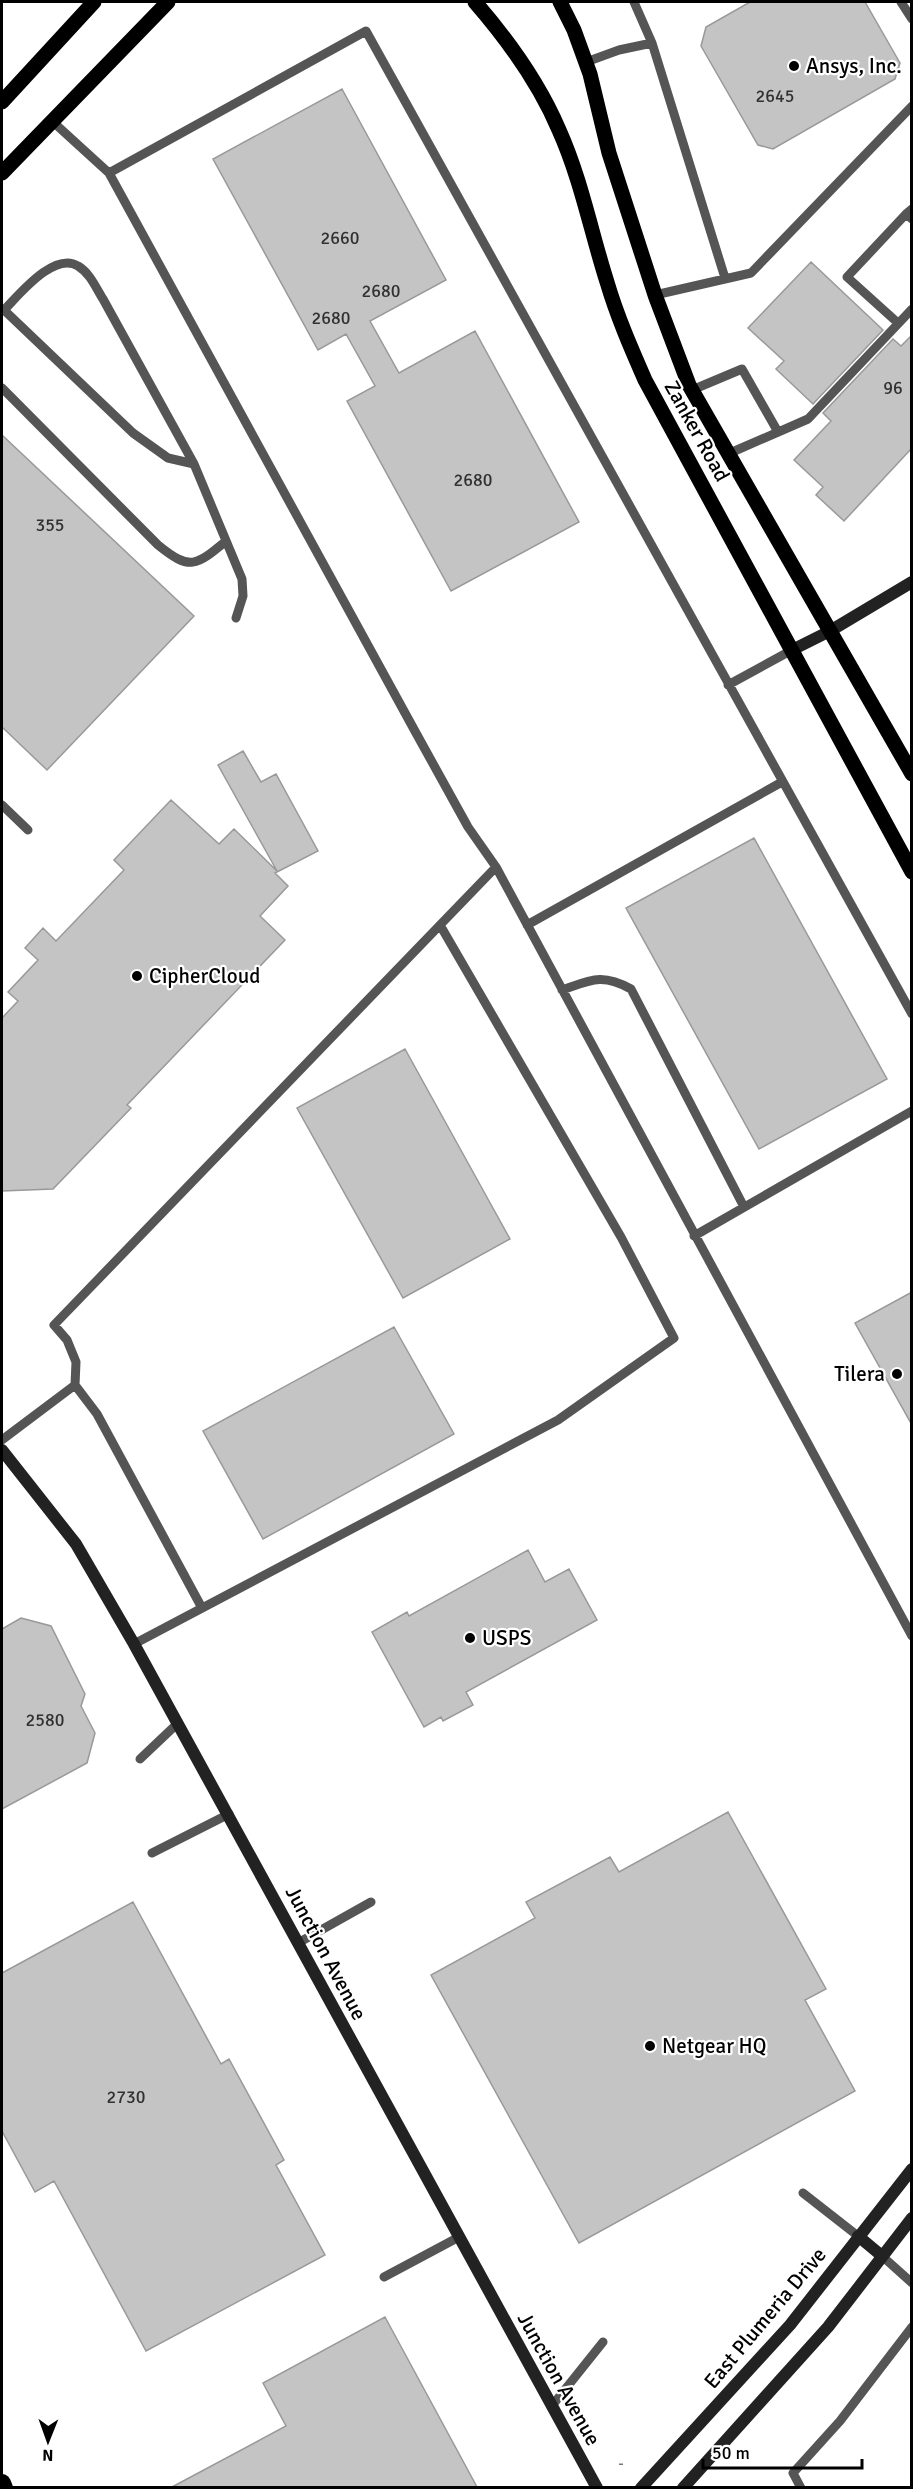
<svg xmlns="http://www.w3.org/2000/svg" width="913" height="2489" viewBox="0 0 913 2489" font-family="Signika,sans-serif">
  <rect width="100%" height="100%" fill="#fff"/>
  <!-- building -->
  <path fill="#c4c4c4" stroke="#999" stroke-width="1.5" d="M750,2H865L900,63L895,79L773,149L758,145L701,46L706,27Z
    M342,89L446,280L370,321L399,373L475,331L579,522L451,591L347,401L375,386L346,334L318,350L213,159Z
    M811,262L883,330L813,404L776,369L784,361L748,328Z
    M912,335V448L844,521L816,495L823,487L794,460L831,421L823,413L893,339L901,346Z
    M2,435L194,616L47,770L2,727Z
    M243,751L261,782L276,774L318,851L275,873L288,886L260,916L285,940L127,1105L131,1108L53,1189L2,1191V1018L18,1001L8,992L38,960L25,948L43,928L56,941L124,870L114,860L171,800L219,844L234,829L277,871L218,765Z
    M754,838L887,1079L759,1149L626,908Z
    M405,1049L510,1239L403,1298L297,1108Z
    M912,1292V1425L855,1323Z
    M394,1327L454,1434L263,1539L203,1431Z
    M528,1550L545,1582L569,1569L597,1620L466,1692L473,1705L443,1721L441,1717L424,1727L372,1632L407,1612L409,1616Z
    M21,1618L51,1626L85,1694L81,1706L95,1733L87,1763L2,1809V1629Z
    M728,1812L826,1989L805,2000L855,2091L579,2243L431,1975L535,1918L526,1902L610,1857L619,1872Z
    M133,1902L221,2064L229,2059L284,2160L276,2165L325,2255L146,2351L54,2181L35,2192L2,2131V1973Z
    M385,2317L477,2487H172L286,2426L263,2383Z"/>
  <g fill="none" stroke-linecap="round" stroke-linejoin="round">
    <!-- path -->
    <path stroke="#777" stroke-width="4" stroke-dasharray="1.5 3" stroke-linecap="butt" d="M621,2465V2461"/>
    <!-- lane -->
    <path stroke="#555" stroke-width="9" d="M634,2L652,43L725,278
      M901,2L912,19
      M586,62L619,50L652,43
      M52,121L109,173L416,733L468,827L496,867L912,1636
      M109,173L366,31L912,1014
      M912,209L906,214L912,219
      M655,295L751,273L912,106
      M898,323L847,277L906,214
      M2,388L158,545C190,571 196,566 226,541
      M692,390L742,369L778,432
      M730,453L808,419L912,309
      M194,464L168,458L133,433L4,310C19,295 54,251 78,266C90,273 96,288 103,299L194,464L242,579L243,596L236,618
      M728,685L792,650
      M2,805L28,830
      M527,925L782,782
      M562,990C591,980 602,973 631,989L744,1207
      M694,1236L912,1111
      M2,1440L75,1385
      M202,1608L97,1414L75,1385L76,1362L67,1340L54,1325L496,867
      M134,1644L558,1420L674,1338L621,1237L440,925
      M140,1759L178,1723
      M152,1853L229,1814
      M298,1943L371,1902
      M803,2193L858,2236
      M882,2256L912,2283
      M384,2277L459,2237
      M551,2407L603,2342
      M801,2488L793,2473L840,2421L912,2327"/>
    <!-- secondary -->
    <path stroke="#222" stroke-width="12" d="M792,650L830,631L912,582
      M2,1450L76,1544L134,1644L597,2488
      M858,2236L882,2256
      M641,2488L790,2325L912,2169
      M683,2488L828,2327L912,2218"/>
    <!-- primary -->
    <path stroke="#000" stroke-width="15" d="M475,2C508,40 539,83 559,130C581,179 591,232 607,282C617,316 631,348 645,380L912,872
      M560,2L574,30L590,74L609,153L655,295L689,385L912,774
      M2,102L94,2
      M2,173L168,2"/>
    <!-- highway -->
    <path stroke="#000" stroke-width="18" d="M2,2483L4,2488"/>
  </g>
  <!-- markers -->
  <g fill="#000" stroke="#fff" stroke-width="2">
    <circle cx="794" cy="66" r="6"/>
    <circle cx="137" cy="976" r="6"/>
    <circle cx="897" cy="1374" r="6"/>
    <circle cx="470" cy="1638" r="6"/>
    <circle cx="650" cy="2046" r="6"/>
  </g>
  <g text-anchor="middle" stroke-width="4.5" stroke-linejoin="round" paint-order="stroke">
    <!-- number labels -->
    <g font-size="18" fill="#313131">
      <text x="775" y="102">2645</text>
      <text x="340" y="244">2660</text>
      <text x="381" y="297">2680</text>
      <text x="331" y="324">2680</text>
      <text x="893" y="394">96</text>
      <text x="473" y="486">2680</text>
      <text x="50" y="531">355</text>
      <text x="45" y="1726">2580</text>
      <text x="126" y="2103">2730</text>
    </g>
    <!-- poi labels -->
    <g font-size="21" fill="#000" stroke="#fff" text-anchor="start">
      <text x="806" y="73">Ansys, Inc.</text>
      <text x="149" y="983">CipherCloud</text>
      <text x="885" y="1381" text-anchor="end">Tilera</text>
      <text x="482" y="1645">USPS</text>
      <text x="662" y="2053">Netgear HQ</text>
    </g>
    <!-- street labels -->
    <g font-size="21" fill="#000" stroke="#fff">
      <text transform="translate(697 431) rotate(61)" y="7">Zanker Road</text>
      <text transform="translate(326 1953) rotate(62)" y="7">Junction Avenue</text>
      <text transform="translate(765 2318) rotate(-50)" y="7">East Plumeria Drive</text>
      <text transform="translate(559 2379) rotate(61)" y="7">Junction Avenue</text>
    </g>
  </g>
  <!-- border -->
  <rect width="913" height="2489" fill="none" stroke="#000000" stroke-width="6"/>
  <!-- north arrow -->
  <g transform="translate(48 2441) rotate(181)" stroke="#ffffff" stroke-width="4.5" paint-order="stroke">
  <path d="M0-4.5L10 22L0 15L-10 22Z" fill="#000000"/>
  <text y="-9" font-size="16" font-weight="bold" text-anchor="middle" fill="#000000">N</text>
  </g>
  <!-- scale -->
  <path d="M703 2459v9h159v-9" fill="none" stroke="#000000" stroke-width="3"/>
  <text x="712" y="2459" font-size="18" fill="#000000" stroke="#ffffff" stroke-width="4.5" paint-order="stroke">50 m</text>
</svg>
